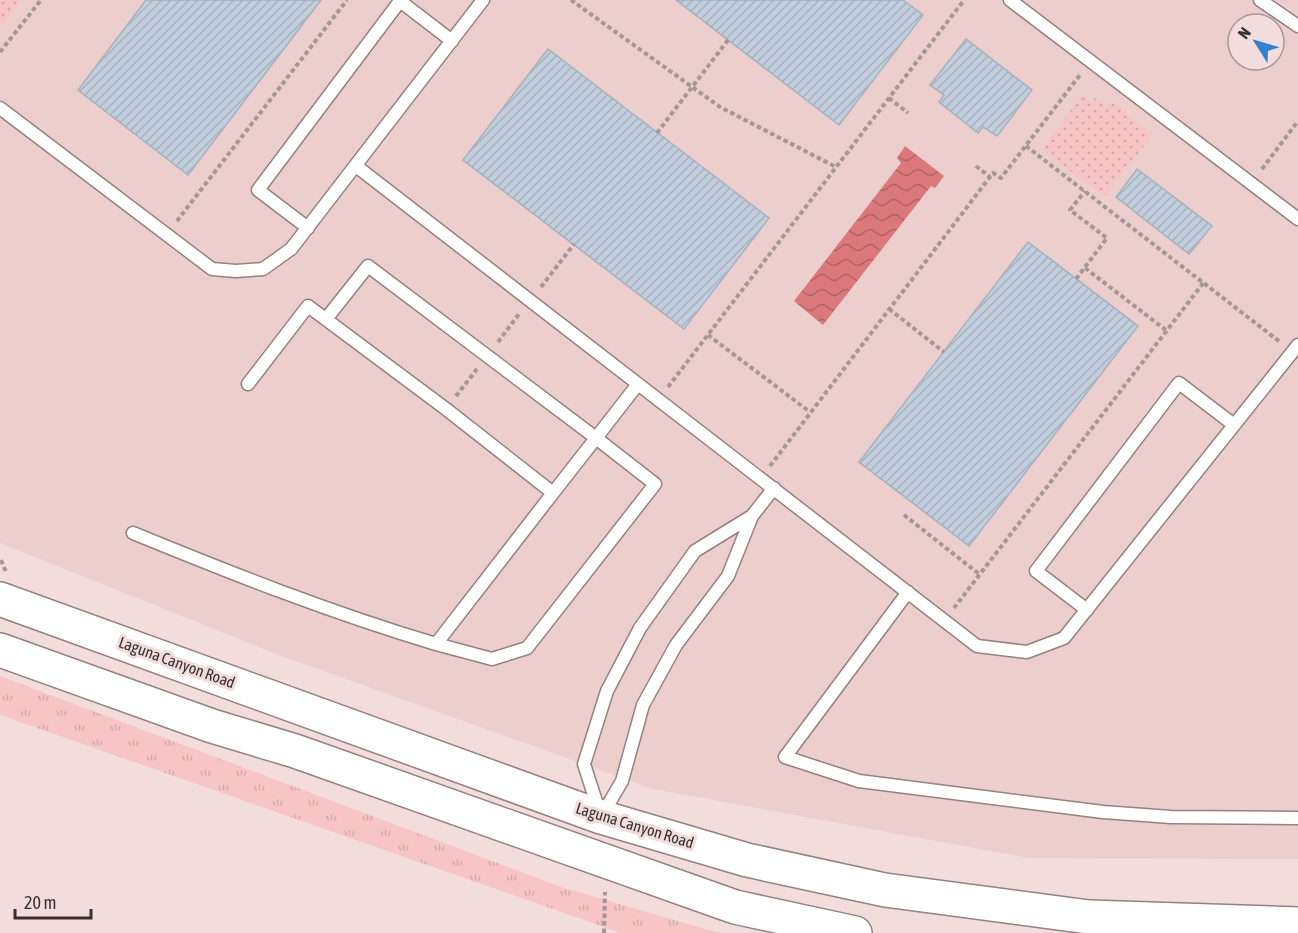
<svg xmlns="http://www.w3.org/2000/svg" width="1298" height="933" viewBox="0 0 1298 933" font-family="'Asap Condensed',sans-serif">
  <defs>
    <pattern id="grass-dots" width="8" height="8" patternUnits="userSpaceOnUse" patternTransform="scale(1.5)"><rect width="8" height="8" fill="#f7c5c5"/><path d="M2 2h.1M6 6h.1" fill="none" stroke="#d4aaaa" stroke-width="1.8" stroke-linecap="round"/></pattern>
    <pattern id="park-tufts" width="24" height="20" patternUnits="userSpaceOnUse" patternTransform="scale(1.5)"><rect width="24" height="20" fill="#f7c5c5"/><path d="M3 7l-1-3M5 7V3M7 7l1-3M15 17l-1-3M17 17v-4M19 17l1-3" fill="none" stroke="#d4aaaa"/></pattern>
    <pattern id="water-waves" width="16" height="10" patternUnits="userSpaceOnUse" patternTransform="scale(1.5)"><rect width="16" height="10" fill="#db787b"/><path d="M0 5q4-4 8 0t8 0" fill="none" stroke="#b36365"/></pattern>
    <pattern id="building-hatch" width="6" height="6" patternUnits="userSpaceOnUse" patternTransform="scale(1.5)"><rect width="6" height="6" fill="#c3cfde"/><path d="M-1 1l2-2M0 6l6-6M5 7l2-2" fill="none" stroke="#a8b2bf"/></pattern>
  </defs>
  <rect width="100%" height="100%" fill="#f2dcdc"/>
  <!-- built -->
  <path fill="#eccecd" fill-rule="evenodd" d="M0,0H1298V859L1029,858L653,789L279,655L0,543ZM1238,24H1274V60H1238Z"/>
  <!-- grass -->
  <path fill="url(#grass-dots)" d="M0,0H21L0,27Z
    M1083,95L1091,102L1094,98L1106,106L1110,101L1153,134L1105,197L1041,149Z"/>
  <!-- park -->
  <path fill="url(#park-tufts)" d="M0,676L561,887L719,933H621L0,715Z"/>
  <!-- water -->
  <path fill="url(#water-waves)" d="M905,146L944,176L935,188L931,186L823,325L794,301L901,163L897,158Z"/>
  <!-- building -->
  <path fill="url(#building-hatch)" stroke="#a5b1bf" stroke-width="1.5" d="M146,0H321L188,175L78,90Z
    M676,0H903L923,15L839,125Z
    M966,39L1032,90L997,136L983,127L978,133L939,102L944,95L930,85Z
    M548,49L769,218L684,329L463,160Z
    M1137,169L1212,226L1189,254L1116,197Z
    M1028,242L1138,326L969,546L859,462Z"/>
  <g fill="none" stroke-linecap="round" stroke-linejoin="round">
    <!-- lane casing -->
    <g stroke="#958181" stroke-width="15">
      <path id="lane" d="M1010,0L1298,219
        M1260,0L1298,26
        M0,108L212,269L236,271L263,269L291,249L483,0
        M356,166L977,646L1027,652L1064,638L1298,345
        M308,228L258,190L400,1L452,41
        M326,319L368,266L596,438L638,384
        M248,384L308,306L446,409L553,493L436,644L492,659L527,648L655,484L596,438L553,493
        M752,516L728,576L676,645L643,705L622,781L601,817L584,764L607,691L640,628L695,551Z
        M752,516L774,488
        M133,533C233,574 332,613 436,644
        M908,592L785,757L859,781L1103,812L1171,817L1298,818
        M1087,610L1036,571L1179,383L1234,425"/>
    </g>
    <!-- secondary casing -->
    <g stroke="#958181" stroke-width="36">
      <path id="secondary" d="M0,599L601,817L747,860L885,890L1089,917L1298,924
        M0,650L212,726L295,751L735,907L855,933"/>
    </g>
    <!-- path -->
    <path stroke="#a69696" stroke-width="4" stroke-dasharray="4.5 3" stroke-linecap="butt" d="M571,0L720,107L836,167
      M0,52L41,0
      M889,98L908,113
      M657,133L728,40
      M1026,146L1280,342
      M976,166L990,177
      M1262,169L1298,121
      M177,221L347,0
      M1085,268L1167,331
      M1076,279L1107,238L1070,210L1085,191
      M541,287L574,244
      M889,309L944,352
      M708,335L810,412
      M498,342L519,314
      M668,387L964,0
      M456,396L477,369
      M770,466L993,173L1001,178L1080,75
      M904,515L979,574
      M1,560L6,572
      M954,608L1204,282
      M604,933L605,892"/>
    <!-- lane -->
    <use href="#lane" stroke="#fff" stroke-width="12"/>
    <!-- secondary -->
    <use href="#secondary" stroke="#fff" stroke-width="33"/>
  </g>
  <g text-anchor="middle" stroke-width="6" stroke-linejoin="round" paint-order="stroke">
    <!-- street labels -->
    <g font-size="16" fill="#383030" stroke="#f2dcdc">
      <text transform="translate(177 662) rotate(20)" y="6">Laguna Canyon Road</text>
      <text transform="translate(635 825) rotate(17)" y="6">Laguna Canyon Road</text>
    </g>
  </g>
  <!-- north arrow -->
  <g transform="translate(1256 42) rotate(307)"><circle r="28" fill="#f2dcdc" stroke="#a89797" stroke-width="1.5"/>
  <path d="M0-4.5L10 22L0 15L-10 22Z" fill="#3081d0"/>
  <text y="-9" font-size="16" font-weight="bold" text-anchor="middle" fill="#383030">N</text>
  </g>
  <!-- scale -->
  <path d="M15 909v9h76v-9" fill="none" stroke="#383030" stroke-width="3"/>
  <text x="24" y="909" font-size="18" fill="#383030" stroke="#f2dcdc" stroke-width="4.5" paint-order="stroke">20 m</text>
</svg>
